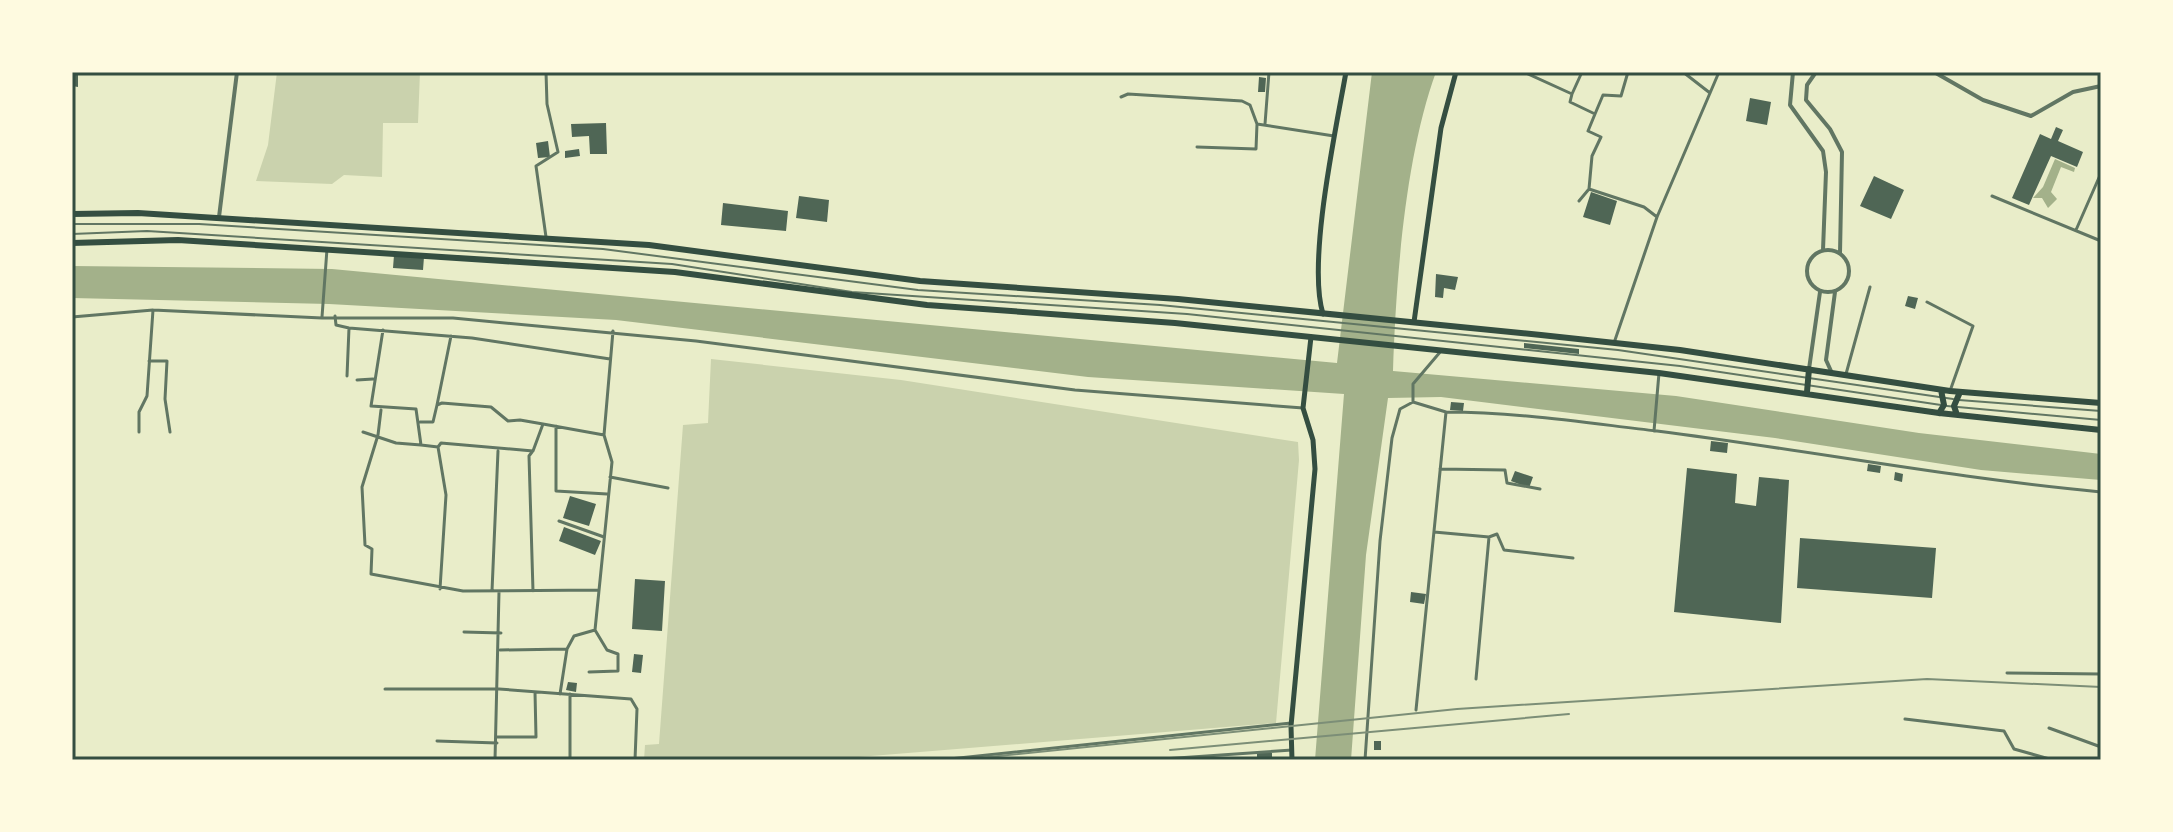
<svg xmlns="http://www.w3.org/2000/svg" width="2173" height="832" viewBox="0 0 2173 832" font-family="'Varela Round',sans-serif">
  <rect width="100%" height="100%" fill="#e9edc9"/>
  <!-- green -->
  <path fill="#cad2ad" d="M277,72H420L418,123H383L382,177L344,175L332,184L256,181L268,145Z
    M711,359L901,380L1298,442L1299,460L1276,723L822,760H644L645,745L659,744L683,425L708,423Z"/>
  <!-- water -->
  <path fill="#a3b18a" d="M1372,72H1436C1405,157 1396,280 1393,371L1676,396L1919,433L2101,454V480L1981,470L1775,438L1441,397L1388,398L1366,555L1351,760H1315L1344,394L1088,377L616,320L329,304L72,298V266L332,269L1337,363Z
    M2055,159L2075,168L2074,172L2061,167L2051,192L2057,199L2048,208L2042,198H2033L2043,187Z"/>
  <!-- building -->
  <path fill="#4f6655" d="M72,74L78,75V87L72,86Z
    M1259,77L1266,78L1265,92H1258Z
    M1750,98L1771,102L1767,125L1746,121Z
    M606,123L607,154H590L589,136L572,137L571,124Z
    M2056,127L2063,130L2058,141L2083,152L2077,167L2051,156L2029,205L2012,198L2040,134L2051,139Z
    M548,141L550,157L538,158L536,143Z
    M579,149L580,156L565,158V151Z
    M1874,176L1904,190L1891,219L1860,206Z
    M1591,192L1617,201L1610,225L1583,217Z
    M799,196L829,200L827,222L796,218Z
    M723,203L788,211L786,231L721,225Z
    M394,255L424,257L423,270L393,268Z
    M1436,274L1458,277L1455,290L1444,288L1443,298L1435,297Z
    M1908,296L1918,298L1915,309L1905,306Z
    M1524,343L1579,349V354L1524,348Z
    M1451,402L1464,403L1463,411L1450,410Z
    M1711,441L1728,443L1727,453L1710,451Z
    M1868,464L1881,466L1880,473L1867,471Z
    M1687,468L1737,474L1735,503L1756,506L1759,477L1789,480L1781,623L1674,612Z
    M1515,471L1533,477L1529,488L1511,481Z
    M1895,472L1903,474L1902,482L1894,480Z
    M570,496L596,504L589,526L563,518Z
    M564,527L601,541L595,555L559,541Z
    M1800,538L1936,548L1932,598L1797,588Z
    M635,579L665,581L662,631L632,629Z
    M1411,592L1426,594L1424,604L1410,602Z
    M634,654L643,655L641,673L632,672Z
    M568,682L577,683L576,692L566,690Z
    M1374,741H1381V750H1374Z
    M1257,753H1272V760H1257Z"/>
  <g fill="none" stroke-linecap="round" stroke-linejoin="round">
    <!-- service -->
    <path stroke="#617663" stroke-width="2" d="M72,224H199L603,249L918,290L1160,305L1618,350L1953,399
      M72,234L147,231L672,264L852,292L1187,314L1680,366L1941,405
      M1959,400L2101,411
      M1947,406L2101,420"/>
    <!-- minor -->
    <path stroke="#617663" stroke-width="3" d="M546,72L547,104L558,152L536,166L546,237
      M1524,72L1572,94L1570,102L1595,114L1588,131L1601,137L1592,156L1589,189
      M1683,72L1710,93
      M1572,94L1582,72
      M1121,97L1128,94L1242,101L1250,105L1257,124L1334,136
      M1595,114L1603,95L1621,96L1628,72
      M1265,124L1269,72
      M1197,147L1256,149L1257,124
      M1992,196L2101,241
      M1579,201L1589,189L1644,207L1657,217
      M2076,230L2101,173
      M1927,302L1973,326L1950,391
      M335,316L336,325L349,328L472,338L610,359
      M72,317L153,310L322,318H453L696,341L1075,390L1303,408
      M322,317L327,249
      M383,330L371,406L416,409L421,445L438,447L441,443L533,451L543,424L604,435
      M1614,343L1657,217L1719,72
      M149,361H167L165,399L170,432
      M1846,374L1870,287
      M347,376L349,328
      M357,380L373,379
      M1413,402V384L1441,351
      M437,405L451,336
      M381,410L378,435L362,487L365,545L372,549L371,574L463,591L598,590
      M1446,412C1517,412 1587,423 1657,431C1806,450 1952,478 2101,492
      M420,422H433L437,405L442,403L491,407L508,421L520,420L543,424
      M556,426V491L607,494
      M1654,431L1659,373
      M139,432V412L147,396L153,310
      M363,432L396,443L421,445
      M438,447L446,495L440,589
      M532,452L529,456L533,591
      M1440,469L1505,470L1507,483L1540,489
      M610,477L668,488
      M559,521L604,537
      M1434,532L1489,537L1497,534L1504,550L1573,558
      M492,591L498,451
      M464,632L501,633
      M500,650L567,649
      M589,672L618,671V654L607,650L595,630
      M2007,673L2101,674
      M1476,679L1489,537
      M385,689H499L631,699L637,709L635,760
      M560,694L567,649L574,636L595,630L612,462L604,435L613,331
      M1905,719L2004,731L2014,749L2053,760
      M2049,728L2101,747
      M497,737H536L535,692
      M437,741L497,743
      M495,760L499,592
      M570,760V694
      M570,760H596
      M940,760L1291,723
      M1148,760L1292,750
      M1365,760L1380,541L1392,438L1400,409L1413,402L1446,412L1416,710"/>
    <!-- tertiary -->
    <path stroke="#617663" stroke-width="4" d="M1793,72L1790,105L1823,151L1826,172L1823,250
      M1816,72L1807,85L1806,100L1830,129L1842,152L1840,253
      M1934,72L1983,100L2031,116L2073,92L2101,86
      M219,217L237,72
      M1807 271a21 21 0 1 1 42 0a21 21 0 1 1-42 0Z
      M1809,369L1820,292
      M1831,371L1826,360L1835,292"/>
    <!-- secondary -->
    <path stroke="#344e41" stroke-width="5" d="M1323,314C1307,262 1336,129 1346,72
      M1414,322L1441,128L1456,72
      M1292,760L1291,726L1315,469L1313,440L1303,408L1311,337"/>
    <!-- trunk -->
    <path stroke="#344e41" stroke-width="6" d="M72,214L138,213L649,245L920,281L1178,299L1541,335L1680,350L1950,391L2101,403
      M72,243L178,240L675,272L927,305L1175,323L1659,373L1939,413L2101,430
      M1807,392L1809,369
      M1939,413L1944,405L1941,390
      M1957,415L1954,406L1960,392"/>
    <!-- rail -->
    <path stroke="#7c8e77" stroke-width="2" d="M1170,750L1569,714
      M959,760L1457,709L1927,679L2101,687"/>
  </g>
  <!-- border -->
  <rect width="2173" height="832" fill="none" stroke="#fefae0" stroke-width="148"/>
  <rect x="74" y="74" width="2025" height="684" fill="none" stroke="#344e41" stroke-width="3"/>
</svg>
